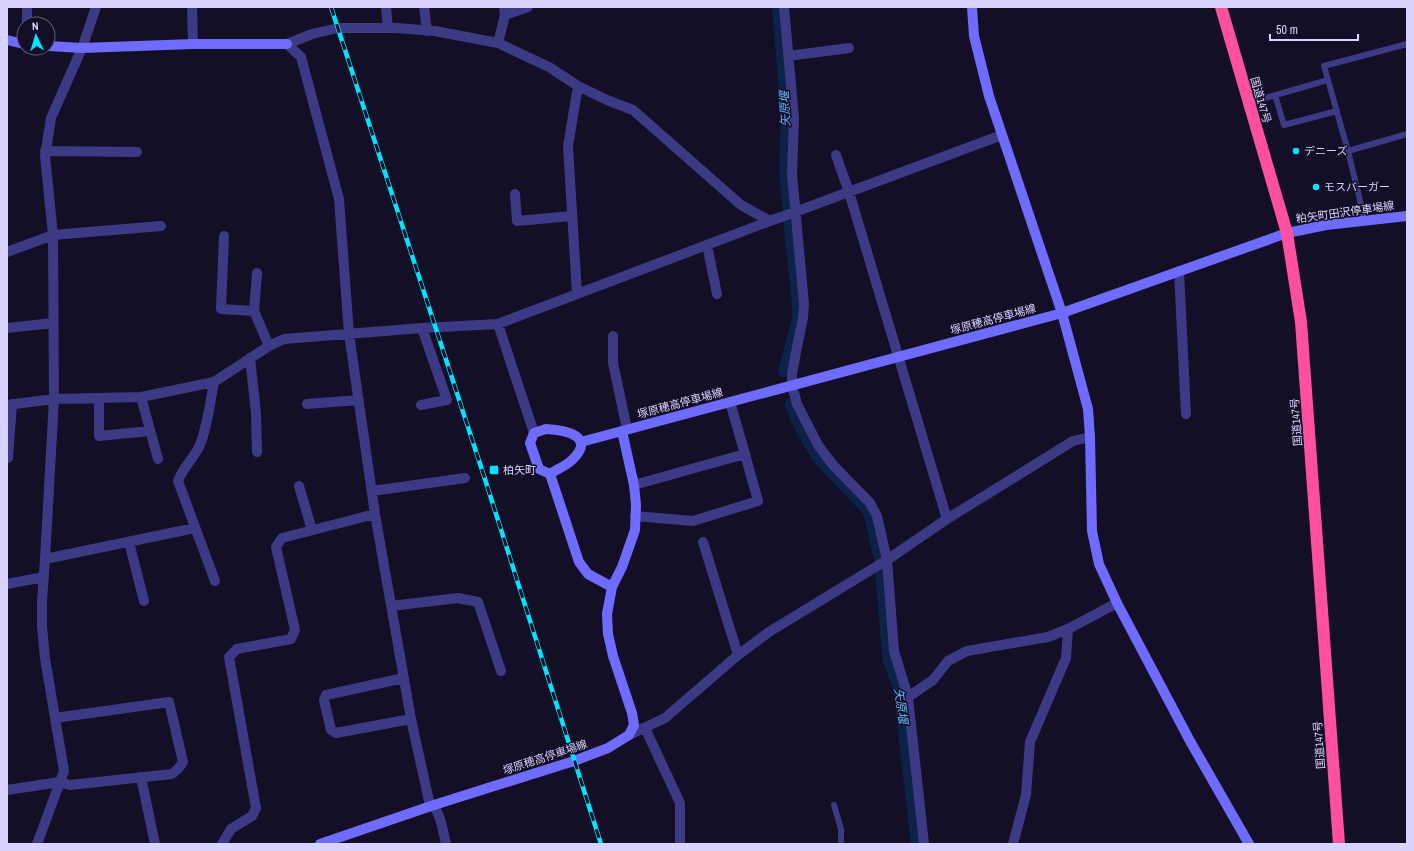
<svg xmlns="http://www.w3.org/2000/svg" width="1414" height="851" viewBox="0 0 1414 851" font-family="'Archivo Narrow','Noto Sans JP',sans-serif">
  <rect width="100%" height="100%" fill="#130f26"/>
  <g fill="none" stroke-linecap="round" stroke-linejoin="round">
    <!-- canal -->
    <path stroke="#0c2248" stroke-width="12" d="M778,7L787,118L785,170L789,211
      M784,371L798,319V304L789,220
      M791,404L797,420L809,443L819,459L864,506L870,515L880,560
      M881,568L887,644L889,661L899,688L917,844"/>
    <!-- lane -->
    <path stroke="#3d3a85" stroke-width="6" d="M1328,80L1348,151
      M1275,95L1284,125L1337,111
      M1248,103L1328,80L1324,66L1407,44
      M1365,221L1348,151L1407,134
      M834,805L841,829V844"/>
    <!-- street -->
    <path stroke="#3d3a85" stroke-width="10" d="M192,7L193,44
      M386,7L388,28
      M424,7L427,31
      M784,7L794,118L792,174L804,304L803,318L796,352L792,374V385L797,404L818,445L833,465L870,503L877,516L887,560L894,651L908,697L924,844
      M505,15L528,7
      M27,24V7
      M498,43L505,15L504,7
      M788,56L849,48
      M45,151L137,152
      M836,155L849,192L947,519
      M515,194L517,221L572,216
      M224,236L221,309L254,311
      M707,245L717,294
      M7,252L53,235L161,226
      M1179,271L1186,414
      M257,273L254,311L269,346
      M577,294L568,146L578,86
      M498,324L534,433
      M7,328L53,323
      M613,336V363L627,429
      M250,358L256,413L257,452
      M214,382C210,402 207,431 198,449C191,461 183,468 178,481L215,581
      M141,397L158,459
      M99,398V436L150,431
      M307,404L359,400
      M7,405L54,399L141,397L214,382L269,346L284,339L422,328L498,324L770,221L795,212L1002,135
      M421,405L447,400L422,328
      M8,458L12,404
      M634,485L745,454L730,402
      M299,486L312,530
      M372,491L465,478
      M635,516L693,521L758,501L745,454
      M129,542L144,601
      M703,542L738,655
      M45,559L195,528
      M7,584L44,577
      M391,606L458,598L478,602L501,671
      M404,678L326,695L324,700L331,730L336,733L411,719
      M908,697L933,680L948,661L967,651L1048,637L1068,629L1117,603
      M645,728L680,803V844
      M629,735L665,718L738,655L769,632L887,560L947,519L1073,441L1090,437
      M141,777L155,844
      M7,790L60,782L70,785L172,774L178,769L183,762L169,702L55,718
      M37,844L64,771L45,658L42,626V601L45,559L54,399L53,235L45,156L51,118L82,48L96,7
      M222,844L231,829L252,816L256,808L229,657L237,649L291,639L295,630L276,547L282,538L375,514
      M446,844C442,828 441,812 429,801L411,719L375,514L349,334L339,199L301,57L287,44L312,34L338,28H396L435,31L498,43L549,67L578,86L607,100L633,110L741,205L770,221
      M1013,844L1026,795L1030,742L1066,658L1068,629"/>
    <!-- secondary -->
    <path stroke="#6f6bff" stroke-width="10" d="M7,40L24,44
      M48,46L82,48L193,44H287
      M546,429C565,430 597,436 572,460C566,466 557,469 550,474L539,469L530,443L534,433Z
      M581,442L1062,313L989,96L974,36L972,7
      M550,474L579,562L588,574L612,587
      M320,844L434,805L574,761L608,748L629,735L634,725L632,713L613,656L608,634L607,614L612,587L622,567L635,530L636,505L634,485L622,431
      M1249,844L1190,741L1117,603L1099,564L1092,531L1090,437L1088,409L1062,313L1287,233L1326,225L1407,216"/>
    <!-- highway -->
    <path stroke="#ff4fa3" stroke-width="12" d="M1221,7L1287,233L1301,322L1339,844"/>
    <!-- rail casing -->
    <g stroke="#00e5ff" stroke-width="4.5">
      <path id="rail" d="M331,7L483,473L601,844"/>
    </g>
    <!-- rail -->
    <use href="#rail" stroke="#130f26" stroke-width="3" stroke-dasharray="9" stroke-linecap="butt"/>
  </g>
  <!-- markers -->
  <g fill="#00e5ff" stroke="#130f26" stroke-width="1.5">
    <circle cx="1296" cy="151" r="4"/>
    <circle cx="1316" cy="187" r="4"/>
    <rect x="489" y="465" width="10" height="10" rx="2"/>
  </g>
  <g text-anchor="middle" stroke-width="3" stroke-linejoin="round" paint-order="stroke">
    <!-- street labels -->
    <g font-size="11" fill="#d9d4ff" stroke="#130f26">
      <text transform="translate(1261 100) rotate(74)" y="4">国道147号</text>
      <text transform="translate(1345 212) rotate(-8)" y="4">粕矢町田沢停車場線</text>
      <text transform="translate(993 319) rotate(-15)" y="4">塚原穂高停車場線</text>
      <text transform="translate(680 403) rotate(-15)" y="4">塚原穂高停車場線</text>
      <text transform="translate(1296 422) rotate(-94)" y="4">国道147号</text>
      <text transform="translate(1319 745) rotate(-94)" y="4">国道147号</text>
      <text transform="translate(545 757) rotate(-18)" y="4">塚原穂高停車場線</text>
    </g>
    <!-- poi labels -->
    <g font-size="11" fill="#d9d4ff" stroke="#130f26" text-anchor="start">
      <text x="1304" y="155">デニーズ</text>
      <text x="1324" y="191">モスバーガー</text>
      <text x="503" y="474">柏矢町</text>
    </g>
    <!-- water labels -->
    <g font-size="12" font-style="italic" fill="#62b6ff" stroke="#130f26">
      <text transform="translate(785 109) rotate(-92)" y="4">矢原堰</text>
      <text transform="translate(901 706) rotate(82)" y="4">矢原堰</text>
    </g>
  </g>
  <!-- border -->
  <rect width="1414" height="851" fill="none" stroke="#d9d4ff" stroke-width="16"/>
  <!-- north arrow -->
  <g transform="translate(36 36) rotate(356)"><circle r="19" fill="#130f26" stroke="#625e7d"/>
  <path d="M0-3L7 15L0 10L-7 15Z" fill="#00e5ff"/>
  <text y="-6" font-size="11" font-weight="bold" text-anchor="middle" fill="#d9d4ff">N</text>
  </g>
  <!-- scale -->
  <path d="M1270 34v6h88v-6" fill="none" stroke="#d9d4ff" stroke-width="2"/>
  <text x="1276" y="34" font-size="12" fill="#d9d4ff" stroke="#130f26" stroke-width="3" paint-order="stroke">50 m</text>
</svg>
